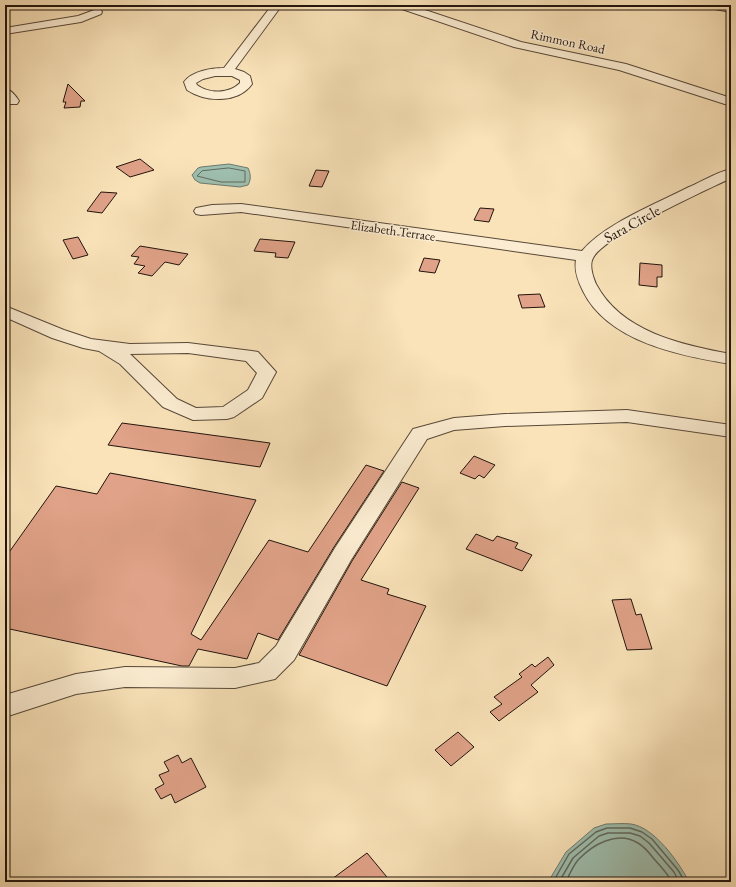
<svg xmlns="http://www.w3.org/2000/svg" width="736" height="887" viewBox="0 0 736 887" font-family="'EB Garamond',serif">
  <rect width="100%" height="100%" fill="#fae3b9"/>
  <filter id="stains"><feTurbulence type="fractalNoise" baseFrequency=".005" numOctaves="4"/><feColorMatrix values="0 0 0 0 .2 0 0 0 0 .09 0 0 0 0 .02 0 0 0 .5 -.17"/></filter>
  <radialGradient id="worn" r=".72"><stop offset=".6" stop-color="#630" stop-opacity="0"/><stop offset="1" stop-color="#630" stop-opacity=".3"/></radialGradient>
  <!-- water -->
  <path fill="#9ebeae" stroke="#6c7a6e" d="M229,164L248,168C251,174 251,180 248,185L240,187L200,183L195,180L192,175L198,168L201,167Z
    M606,824C614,824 623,823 631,824C654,827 679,862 689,882H548L566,852L594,828Z"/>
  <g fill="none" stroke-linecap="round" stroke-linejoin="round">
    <!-- shore-far1 -->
    <path stroke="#60695e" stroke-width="1" d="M229,168L245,171V182H221L197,176L202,171Z"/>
    <!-- shore -->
    <path stroke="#60695e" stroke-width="1.5" d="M553,882L569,854L596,832L607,828H630L642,832L652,839L678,870L685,882
      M559,882L573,858L599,836L608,833H630L640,836L649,843L674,872L679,882
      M566,882C569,875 573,866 578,860C592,845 617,830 638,843C645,847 650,854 655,860C661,867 668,874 672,882"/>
  </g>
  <!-- building -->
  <path fill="#e0a288" stroke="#21140d" d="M68,84L85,101H81L80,107L64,108L66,102H63Z
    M140,159L154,170L130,177L116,167Z
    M316,170L329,171L322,187L309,186Z
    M101,192L117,193L102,213L87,211Z
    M480,208L494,209L489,222L474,220Z
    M78,237L88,255L73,259L63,240Z
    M260,239L295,242L288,258L275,257L276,253L254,251Z
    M140,246L188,254L179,265L165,262L152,276L138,273L145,266L134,264L139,257L131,256Z
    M424,258L440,260L435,273L419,271Z
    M640,263L662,265V277H657V287L639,285Z
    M540,294L545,307L522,308L518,295Z
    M122,423L270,443L260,467L108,445Z
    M474,456L495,465L484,478L479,475L475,479L460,473Z
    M366,465L384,471L334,547L278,640L258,633L247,659L198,649L189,666H182L5,628V558L56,486L97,494L110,473L256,500L191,634L201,640L269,540L308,552Z
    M402,482L419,488L361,580L389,589L387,594L426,606L387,686L299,655L352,561Z
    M476,534L493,541L497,536L518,543L515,548L532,555L522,571L466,549Z
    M631,599L636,615L641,614L652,649L627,650L612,600Z
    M548,657L554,665L531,685L538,692L499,721L490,712L502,704L494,697L522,677L519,674L532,664L535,667Z
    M458,732L474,747L451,766L435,750Z
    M178,755L182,763L191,758L206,787L175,803L171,794L161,799L155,789L164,784L159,775L169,771L164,762Z
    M367,853L391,882H328Z"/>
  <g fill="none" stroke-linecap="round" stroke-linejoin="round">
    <!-- minor casing -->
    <g stroke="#574838" stroke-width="2">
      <path id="minor" d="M272,5H282L235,69L244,72L250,76L252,84C238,104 205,102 187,90L184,82C192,71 211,68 224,68ZM215,76H232L240,80V83C229,94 209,94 197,85L196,83L203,79Z
        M395,5H410L521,42L626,64L731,98V106L619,70L514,47L396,7Z
        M703,5L731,6V12L704,7Z
        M97,9L101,10L102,12L101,14L81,22L5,34V28L78,16Z
        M5,88C11,90 16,96 19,101L17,104H9L5,100Z
        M731,169V178C705,191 604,236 593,258C589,265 593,277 596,284C621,332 682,345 731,354V364C681,356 608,342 583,291C578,281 574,271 576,260L241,212L201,215L196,214L194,211L196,208L212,205L241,204L582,251C604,224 658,203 689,187C703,181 717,172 731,169Z
        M5,306L64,330L91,339L130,344L188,343L252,351L258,352L276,372L262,398L234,417L227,419L193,420L163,407L120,364L99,351L83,348L52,338L5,317ZM188,353L246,361L257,373L248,390L223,407L196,408L177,399L130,354Z
        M627,410L731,425V437L627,422L505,426L454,430L427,439L351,560L294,660L275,679L235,688L125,687L76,694L5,717V695L76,674L125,667L235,668L259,663L276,646L335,548L413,429L454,418L505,414Z"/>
    </g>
    <!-- minor -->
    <use href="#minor" fill="#fcedd2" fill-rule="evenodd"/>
  </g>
  <g text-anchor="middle" stroke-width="3" stroke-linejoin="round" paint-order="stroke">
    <!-- far-street labels -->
    <g font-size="13" fill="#21140d" stroke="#fcedd2">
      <text transform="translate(568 41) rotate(12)" y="5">Rimmon Road</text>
      <text transform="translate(393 230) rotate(8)" y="5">Elizabeth Terrace</text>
    </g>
    <!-- street labels -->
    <g font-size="15" fill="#21140d" stroke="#fcedd2">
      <text transform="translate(632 224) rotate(-29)" y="5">Sara Circle</text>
    </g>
  </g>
  <!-- margin -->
  <rect width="736" height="887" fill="none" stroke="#fae3b9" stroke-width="20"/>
  <rect x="6" y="6" width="724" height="875" fill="none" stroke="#21140d" stroke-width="2"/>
  <rect x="10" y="10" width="716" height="867" fill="none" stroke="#21140d"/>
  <rect width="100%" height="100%" filter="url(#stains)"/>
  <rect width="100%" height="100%" fill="url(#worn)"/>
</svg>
